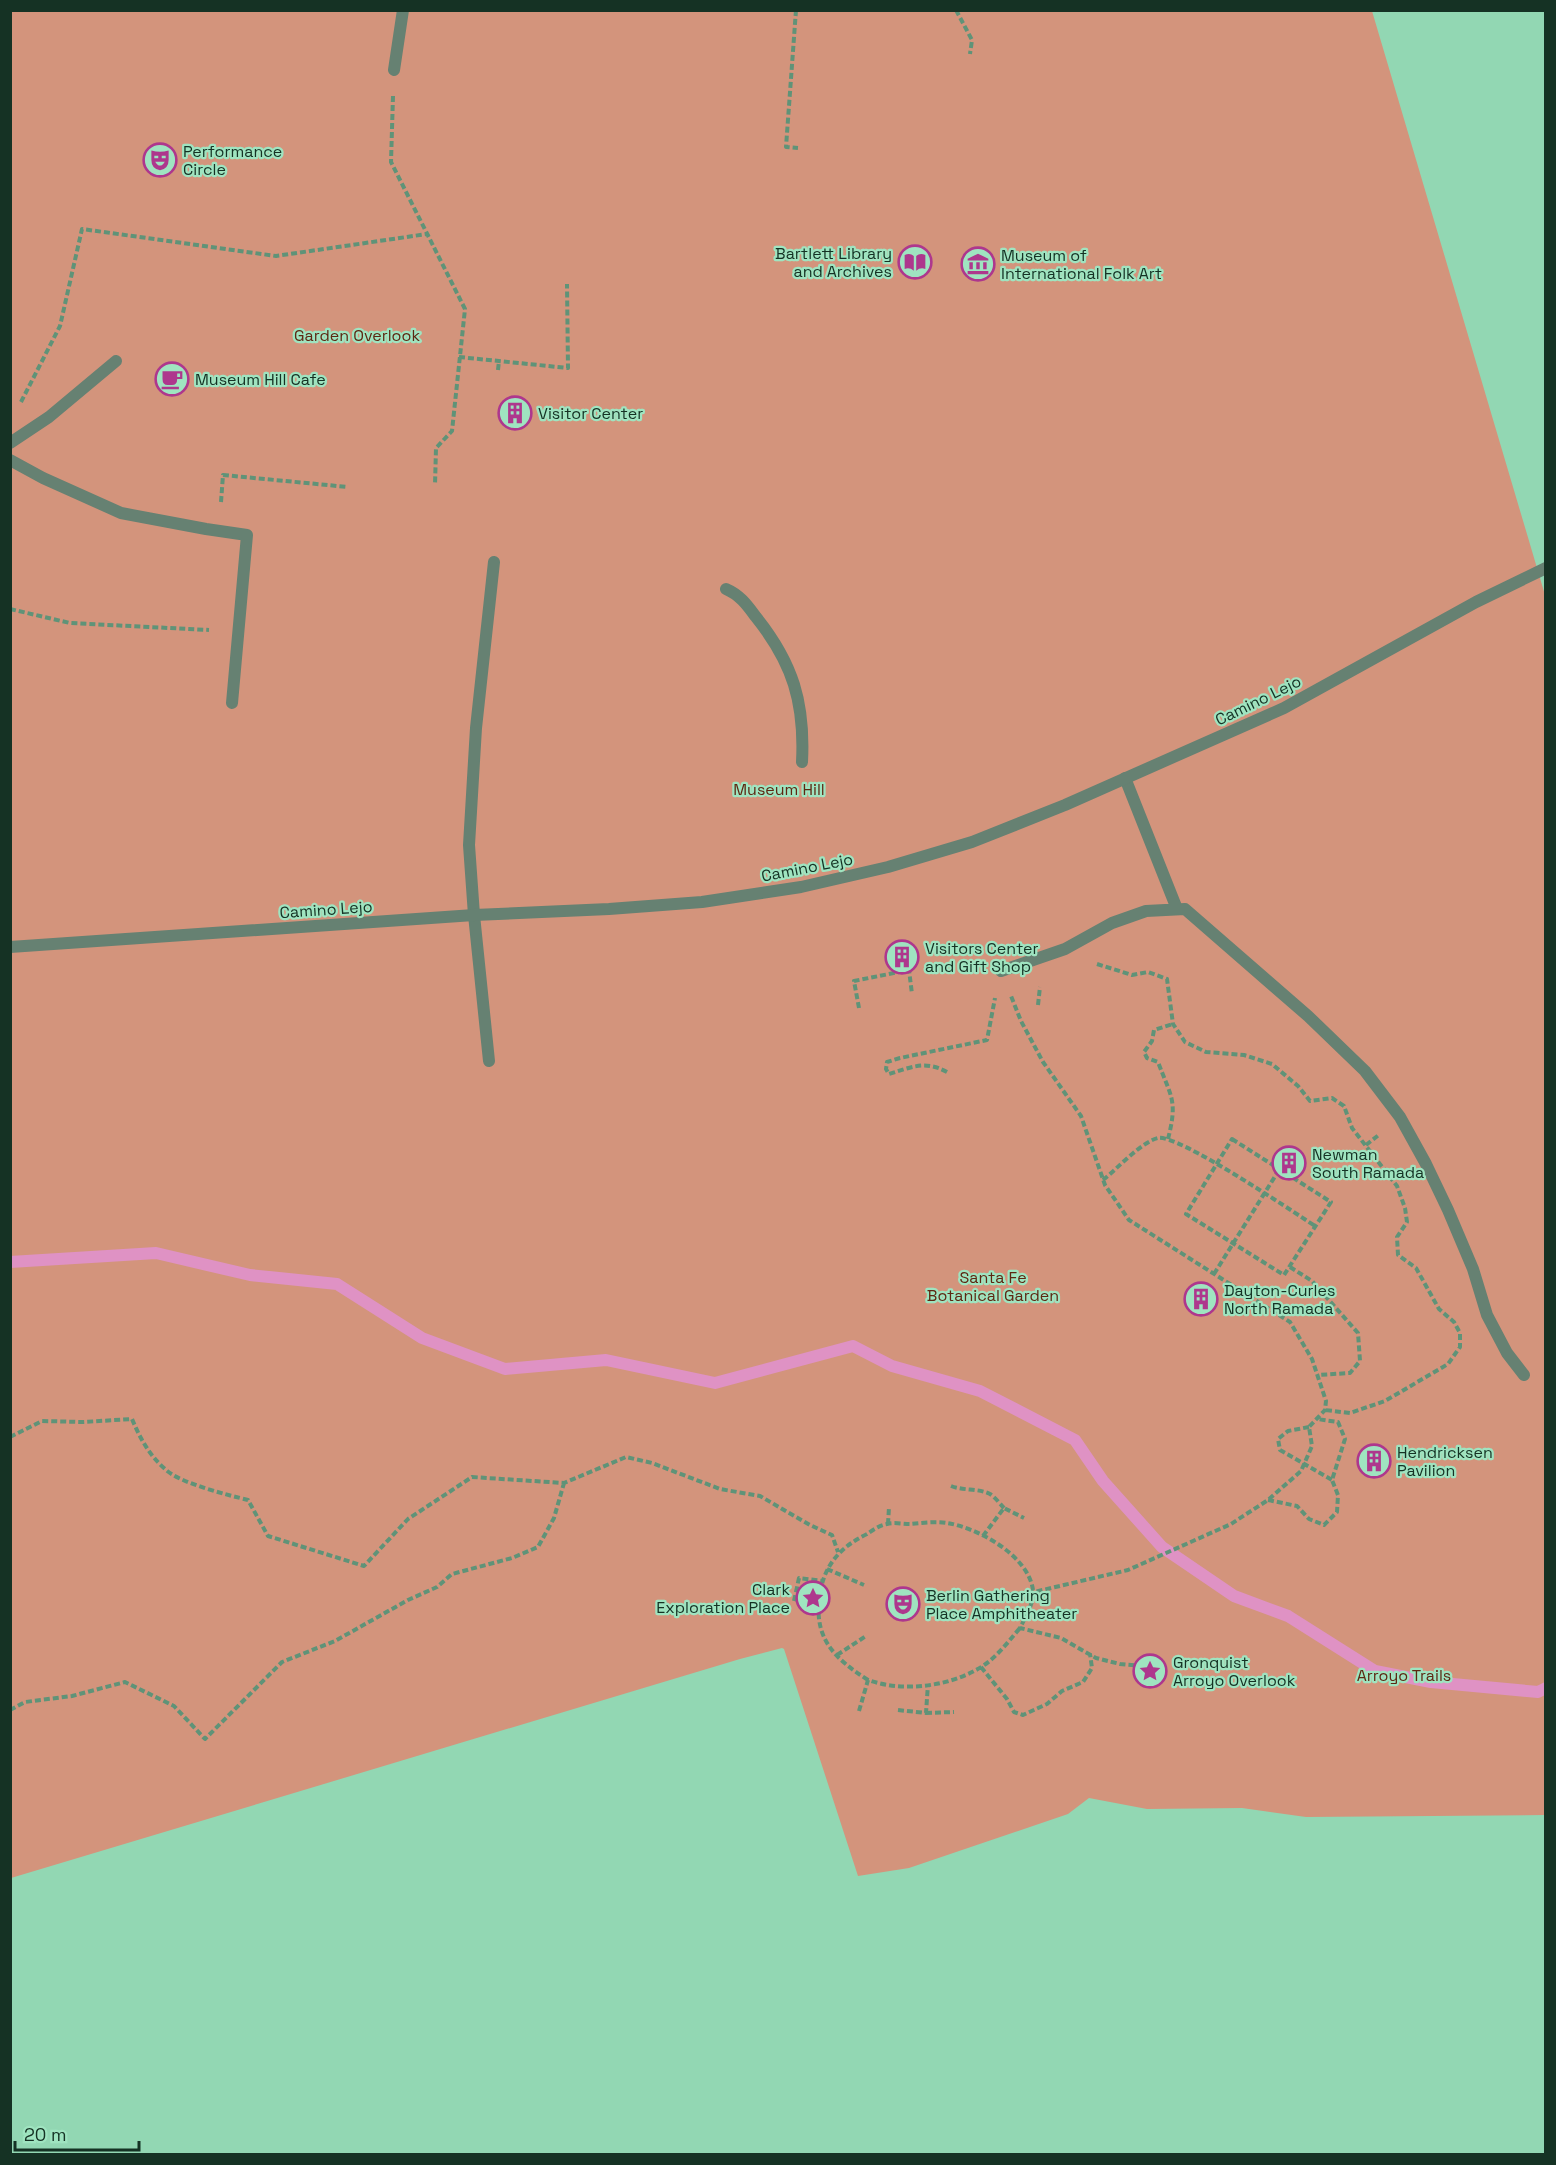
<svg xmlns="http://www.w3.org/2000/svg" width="1556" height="2165" viewBox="0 0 1556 2165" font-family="'Space Grotesk',sans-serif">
  <rect width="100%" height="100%" fill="#92d7b3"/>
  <!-- green -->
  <path fill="#d3947c" d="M11,11H1372L1545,595V1815L1306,1817L1242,1808L1147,1809L1089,1798L1068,1814L909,1868L858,1876L784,1649L782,1648L740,1659L11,1878Z"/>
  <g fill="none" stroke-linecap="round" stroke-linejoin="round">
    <!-- stream -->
    <path stroke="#df92c4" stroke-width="12" d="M10,1262L156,1253L250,1275L337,1284L422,1338L505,1369L606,1360L715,1383L853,1346L892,1366L980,1391L1075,1440L1103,1481L1162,1547L1234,1596L1288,1616L1375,1671L1431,1682L1538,1692L1546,1688"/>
    <!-- path -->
    <path stroke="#5f9378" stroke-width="4" stroke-dasharray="6 3" stroke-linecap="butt" d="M796,10L786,147L798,148
      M956,10L972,40L970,54
      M393,96L391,162L465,309L452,431L436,448L435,485
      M459,357L568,368L567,284
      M498,370L499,361
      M21,402L60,326L82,229L276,256L427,234
      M221,502L223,475L348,487
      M10,609L70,623L209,630
      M1097,964L1132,975L1148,972L1167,979L1173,1024L1185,1042L1206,1052L1244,1055L1272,1064L1298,1086L1310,1101L1332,1098L1344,1106L1352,1128L1397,1186L1405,1208L1407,1222L1397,1237L1398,1255L1416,1268L1439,1309L1454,1322L1460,1333V1347L1448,1364L1385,1401L1350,1413L1325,1410
      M1038,1005L1040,987
      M859,1008L854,981L909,970L912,994
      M947,1072C925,1060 912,1067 889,1074L886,1069L887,1062L900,1058L987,1040L995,998
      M1168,1139C1178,1100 1171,1097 1158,1062L1147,1058L1144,1052L1152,1041L1154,1030L1173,1024
      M1232,1139L1331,1202L1284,1275L1186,1214Z
      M1366,1145L1380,1134
      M1103,1180C1117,1169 1141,1142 1158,1138C1178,1134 1292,1211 1315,1226
      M1290,1267L1312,1281L1358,1333L1360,1361L1350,1373L1318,1375
      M1214,1274L1279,1170
      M1309,1427L1288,1431L1278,1439L1280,1450L1332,1480
      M10,1437L42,1421L83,1422L132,1419C140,1438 149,1455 165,1469C179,1483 228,1495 248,1500L268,1536L364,1566L408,1519L472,1477L564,1483L626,1457L652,1463L720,1489L760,1496L810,1525L832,1535L838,1552
      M951,1486C964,1491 978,1488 990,1494C995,1497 1000,1504 1004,1508
      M1268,1500L1297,1506L1309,1519L1324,1525L1337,1512L1338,1495L1332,1480L1345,1439L1338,1422L1317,1419
      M888,1524L889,1507
      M983,1536L1004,1508L1024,1518
      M827,1569L864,1585
      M947,1600L1034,1592L1128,1570L1231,1524L1268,1500L1301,1471L1312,1446L1309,1427L1325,1410L1326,1401L1312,1359L1290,1322L1129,1220L1105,1185L1081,1116L1043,1062L1021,1021L1011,996
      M794,1601L799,1578L823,1581
      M837,1655L866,1636
      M981,1667L1007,1699L1014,1712L1023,1715L1047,1704L1062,1691L1083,1682L1092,1668L1090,1654
      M868,1680C837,1660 815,1641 819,1601C822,1568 838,1548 867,1534C873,1530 880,1525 887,1524C894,1522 903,1524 910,1524C922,1523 935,1521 947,1523C978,1528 1028,1555 1033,1590C1035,1601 1025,1618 1020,1628L1061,1638L1096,1658L1120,1664L1157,1667
      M10,1710L25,1702L72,1696L125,1682L174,1706L205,1739L282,1662L335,1641L408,1600L437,1587L452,1574L512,1558L538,1547L554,1518L564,1483
      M898,1710L926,1713L928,1684
      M859,1711L868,1680C902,1692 945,1687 976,1670C994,1661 1007,1643 1020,1628
      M926,1713L954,1712"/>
    <!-- service -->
    <path stroke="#668172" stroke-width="12" d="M394,70L403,10
      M10,443L49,417L116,361
      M10,460L43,478L121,513L206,529L247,535L232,703
      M726,589C740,595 747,605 756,617C793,663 805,703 802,762
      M1125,778L1177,909
      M1001,971L1065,949L1112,923L1146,911L1185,909L1308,1016L1365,1071L1400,1117L1426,1164L1448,1210L1473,1269L1487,1315L1507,1353L1524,1375
      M489,1061L474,915L469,845L476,728L494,562"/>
    <!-- tertiary -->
    <path stroke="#668172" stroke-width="12" d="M10,947L474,915L609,909L702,902L801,887L888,867L972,842L1065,805L1284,708L1476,602L1546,568"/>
  </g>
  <!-- icons -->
  <defs>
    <g id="theatre-ring" transform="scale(1.725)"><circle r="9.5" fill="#9fe4c0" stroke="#ae378d" stroke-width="1.5"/><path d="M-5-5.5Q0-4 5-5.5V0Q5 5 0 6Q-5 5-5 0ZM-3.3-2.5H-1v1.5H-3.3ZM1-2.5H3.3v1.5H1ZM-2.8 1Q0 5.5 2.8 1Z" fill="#ae378d"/></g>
    <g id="library-ring" transform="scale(1.725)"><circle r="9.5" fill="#9fe4c0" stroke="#ae378d" stroke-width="1.5"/><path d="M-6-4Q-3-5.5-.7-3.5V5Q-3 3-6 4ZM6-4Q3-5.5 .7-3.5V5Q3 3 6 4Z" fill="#ae378d"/></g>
    <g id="museum-ring" transform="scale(1.725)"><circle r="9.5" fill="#9fe4c0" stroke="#ae378d" stroke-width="1.5"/><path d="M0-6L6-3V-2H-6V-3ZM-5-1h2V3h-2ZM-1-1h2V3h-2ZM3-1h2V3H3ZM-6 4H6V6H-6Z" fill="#ae378d"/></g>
    <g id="cafe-ring" transform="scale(1.725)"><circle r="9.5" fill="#9fe4c0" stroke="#ae378d" stroke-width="1.5"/><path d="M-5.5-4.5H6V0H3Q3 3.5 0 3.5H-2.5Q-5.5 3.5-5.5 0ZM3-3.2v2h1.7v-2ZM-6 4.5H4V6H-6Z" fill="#ae378d"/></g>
    <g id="building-ring" transform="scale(1.725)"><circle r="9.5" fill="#9fe4c0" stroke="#ae378d" stroke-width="1.5"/><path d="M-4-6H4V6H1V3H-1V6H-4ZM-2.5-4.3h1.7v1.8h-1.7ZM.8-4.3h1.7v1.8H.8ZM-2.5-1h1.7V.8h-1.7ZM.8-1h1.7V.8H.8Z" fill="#ae378d"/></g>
    <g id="sight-ring" transform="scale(1.725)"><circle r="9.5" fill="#9fe4c0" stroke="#ae378d" stroke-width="1.5"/><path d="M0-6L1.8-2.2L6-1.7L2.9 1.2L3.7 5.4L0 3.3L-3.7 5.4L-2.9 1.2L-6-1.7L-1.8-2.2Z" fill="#ae378d"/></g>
  </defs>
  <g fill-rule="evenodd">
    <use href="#theatre-ring" x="160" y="160"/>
    <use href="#library-ring" x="915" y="262"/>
    <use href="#museum-ring" x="978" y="264"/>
    <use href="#cafe-ring" x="172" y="379"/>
    <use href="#building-ring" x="515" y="413"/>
    <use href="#building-ring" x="902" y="957"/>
    <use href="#building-ring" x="1289" y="1163"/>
    <use href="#building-ring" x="1201" y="1299"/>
    <use href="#building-ring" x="1374" y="1461"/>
    <use href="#sight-ring" x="813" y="1598"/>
    <use href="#theatre-ring" x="903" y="1604"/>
    <use href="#sight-ring" x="1150" y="1671"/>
  </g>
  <g text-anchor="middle" stroke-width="4.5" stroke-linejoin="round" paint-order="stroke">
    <!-- poi labels -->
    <g font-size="16" fill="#153224" stroke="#9fe4c0" text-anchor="start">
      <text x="183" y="157">Performance<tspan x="183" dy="18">Circle</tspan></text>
      <text x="892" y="259" text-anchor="end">Bartlett Library<tspan x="892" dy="18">and Archives</tspan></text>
      <text x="1001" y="261">Museum of<tspan x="1001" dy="18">International Folk Art</tspan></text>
      <text x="195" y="385">Museum Hill Cafe</text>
      <text x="538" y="419">Visitor Center</text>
      <text x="925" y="954">Visitors Center<tspan x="925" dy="18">and Gift Shop</tspan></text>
      <text x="1312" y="1160">Newman<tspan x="1312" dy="18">South Ramada</tspan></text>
      <text x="1224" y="1296">Dayton-Curles<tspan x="1224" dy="18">North Ramada</tspan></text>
      <text x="1397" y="1458">Hendricksen<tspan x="1397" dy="18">Pavilion</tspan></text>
      <text x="790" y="1595" text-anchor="end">Clark<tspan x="790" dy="18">Exploration Place</tspan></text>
      <text x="926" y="1601">Berlin Gathering<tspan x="926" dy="18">Place Amphitheater</tspan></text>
      <text x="1173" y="1668">Gronquist<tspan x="1173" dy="18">Arroyo Overlook</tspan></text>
    </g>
    <!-- park labels -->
    <g font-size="16" fill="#5d2712" stroke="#9fe4c0">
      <text x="357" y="341">Garden Overlook</text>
      <text x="779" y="795">Museum Hill</text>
      <text x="993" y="1283">Santa Fe<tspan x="993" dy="18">Botanical Garden</tspan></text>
      <text x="1404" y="1681">Arroyo Trails</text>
    </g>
    <!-- street labels -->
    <g font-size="16" fill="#153224" stroke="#9fe4c0">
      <text transform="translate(1258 700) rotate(-26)" y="6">Camino Lejo</text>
      <text transform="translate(807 867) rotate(-11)" y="6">Camino Lejo</text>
      <text transform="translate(326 909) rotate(-4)" y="6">Camino Lejo</text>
    </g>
  </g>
  <!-- border -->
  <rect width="1556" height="2165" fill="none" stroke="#153224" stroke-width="24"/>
  <!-- scale -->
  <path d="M15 2141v9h124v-9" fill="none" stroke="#153224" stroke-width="3"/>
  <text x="24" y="2141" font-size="18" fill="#153224" stroke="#9fe4c0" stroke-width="4.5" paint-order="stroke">20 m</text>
</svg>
